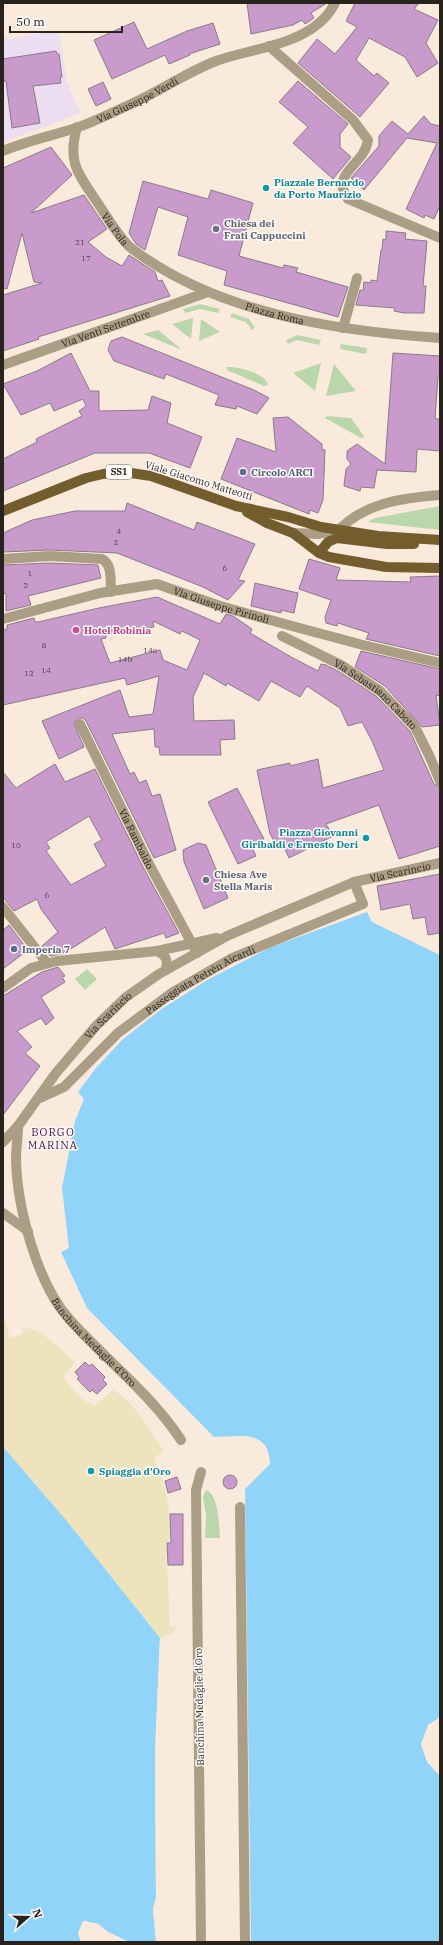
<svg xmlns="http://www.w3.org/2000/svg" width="443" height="1945" viewBox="0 0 443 1945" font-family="'IBM Plex Serif',serif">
  <rect width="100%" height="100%" fill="#faeadc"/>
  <!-- education -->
  <path fill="#ecddf1" d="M59,31L67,83L81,113L3,142V39Z"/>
  <!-- green -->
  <path fill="#b9d7ab" d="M200,304L220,309L218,313L200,309L185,313L183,309Z
    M232,313L249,319L255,328L252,330L246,322L230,317Z
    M193,318L191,339L172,324Z
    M201,319L220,332L199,341Z
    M158,330L180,348V349L143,334Z
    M297,335L321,340L319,345L297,340L288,344L286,340Z
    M341,344L367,348L366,354L340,349Z
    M321,363L315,391L293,373Z
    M334,364L356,391L326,396Z
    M227,367C238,367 264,372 268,385L264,386L227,370Z
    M327,416L351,418L364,436L363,438H361L325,418Z
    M440,506V530L368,522L375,518Z
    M87,969L97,979L85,990L75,979Z
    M206,1490C219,1495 219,1525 220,1538H205L206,1516L203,1497Z"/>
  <!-- sand -->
  <path fill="#ede4be" d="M3,1314L10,1338L22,1334L23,1328C41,1327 62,1351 75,1362L64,1376C74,1392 78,1398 95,1406L113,1390C133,1399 151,1433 164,1451L154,1458C164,1483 174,1514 169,1542L166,1543L170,1626L176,1627L174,1633L160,1638L66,1520L3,1448Z"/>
  <!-- water -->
  <path fill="#91d4f9" d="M367,912L372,922L440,955V1717L428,1725L421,1744L427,1762L440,1776V1942H251L245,1489L270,1464C269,1428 239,1437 214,1437L87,1308L61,1252L69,1248L62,1188L75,1121L84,1099L78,1092L96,1068L122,1040L160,1010L209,979L271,947Z
    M3,1447L66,1520L160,1638L155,1752L156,1898L153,1909L156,1942H129L108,1932L98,1924L84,1921L78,1933L81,1942H3Z"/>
  <!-- pier -->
  <path fill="#faeadc" d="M162,1637L157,1752L158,1834L156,1860L158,1898L155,1909L158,1942H156L153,1909L156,1898L155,1752L160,1638Z
    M83,1921L98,1924L108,1932L129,1942H125L107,1933L98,1926L85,1923L81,1933L83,1942H81L78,1933Z"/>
  <!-- building -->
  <path fill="#c89bcc" stroke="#887b88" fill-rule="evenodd" d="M247,3H327L311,13L314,18L305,24L302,20L293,25L251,34Z
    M355,3H419L414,9L438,20L426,43L438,63L417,77L405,57L369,38L356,60L374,76L377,73L389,83L360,117L298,63L317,39L335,54L357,27L346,21Z
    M134,22L147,49L187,31L213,23L220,44L189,54L190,55L169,64L165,55L112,79L94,40Z
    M56,51L57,54H59L62,77H60L61,83L33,86L40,123L12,128L6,81H3V59Z
    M298,81L348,124L340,134V147L351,157L333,179L293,143L308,127L279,102Z
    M103,82L111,99L96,106L88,89Z
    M424,116L431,124L440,126V206L434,219L425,215L424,218L406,209L437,143L407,138L364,190L351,178L379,146V136L392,121L408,134Z
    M51,147L72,175L31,213L84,195L107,229L88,242L106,257L122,266L129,255L155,272L158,281L162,280L170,296L38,337L39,339L3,351V295L42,283L34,282L22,233L7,289L3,288V168Z
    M143,181L208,199L211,190L253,203L239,256L283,268L284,265L298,268L296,272L348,287L338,317L224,285L227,271L178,255L188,217L158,207L145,250L136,244L129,233Z
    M386,231L406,233L405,239L427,241L423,286H426L424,313H404L394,311L395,308L356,305L360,290L363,291L364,282L371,283V280L377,281L381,250H382L383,239L386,240Z
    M122,337L254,390L269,398L257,414L237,406L236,409L215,405L219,395L166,374L164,379L114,361L108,350L111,341Z
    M71,353L90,391H99V411L148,410L152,396L171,403L167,423L202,437L190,468L149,453H95L3,491V459L37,442L36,439L82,416L79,411L86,406L83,399L54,411L50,403L21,415L3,384L37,371Z
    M393,353L440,356V376H438L435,419H440V451L417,449L416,472L377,470L374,488L361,487L360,491L344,486L346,469L351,464L347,459V451L357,444L385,464Z
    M288,417L322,444V449L325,450L323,500L318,513L310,510L309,514L221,479L237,438L276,452L273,418Z
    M127,503L194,530L197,522L255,544L238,580L245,581L228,600L203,587L117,553L50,550L3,552V533L32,520L75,511H125Z
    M309,559L340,568L336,580L411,582L410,577L440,576V656L366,639L369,633L338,623L337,626L326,623L325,617L331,600L299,589Z
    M50,563L98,565L101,578L28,596L31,605L6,611V593L3,594V565Z
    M255,583L298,593L294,613L281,610V613L251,606Z
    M157,597L220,624L226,614L233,616L252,629L250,633L291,657L318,671L321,664L326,665L338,671L376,696L410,731L434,784L440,787V846L399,859L379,805L326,824L333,836L289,858L282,843L277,846L270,834L257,770L290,763V766L318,759L323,788L384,770L372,741L362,722L348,726L340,708L307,686L300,697L271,681L259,701L227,683L226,686L204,673L193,697L194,721L234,720L235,739L220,740L221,755H160L159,747H155L154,729L112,734L130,774L134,772L139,783L146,780L152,796L160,794L176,850L154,858L86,721L83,718H78L74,724L84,747L59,759L42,721L120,690L129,717L153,714L159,676L127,685L125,678L3,705V630L7,629V625L34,618L35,622H38L99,608ZM153,621L180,634L182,631L200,640L187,670L163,660L160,650L110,663L101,639L106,638V635L154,627Z
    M361,651L440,669V696L436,695L440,725L422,727L385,686L355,667Z
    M55,764L65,782L95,769L143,867L179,933L166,938L164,933L115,949L105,927L74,947L61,954L50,956L42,946L58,932L41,909L37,899L14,911L6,901L3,897V772L16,788ZM89,816L102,840L94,844L106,866L71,885L46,851L50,848L46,842Z
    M237,788L264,839L251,845L256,856L238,864L208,802Z
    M198,843L206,845L228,898L204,909L184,862L183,850Z
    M440,874V933L428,935L425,917L413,919L410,904L381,910L377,886Z
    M9,925L28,950L3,969V930Z
    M58,967L65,976L62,977L65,982L41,997L54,1018L46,1025L41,1018L17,1031L32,1047L25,1053L40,1066L3,1115V996L42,972Z
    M85,1362L89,1366L92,1364L105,1377L103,1380L107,1384L97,1394L92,1390L90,1392L77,1379L79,1377L75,1372Z
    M223 1482a7 7 0 1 1 14 0a7 7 0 1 1-14 0Z
    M177,1477L181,1489L168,1493L165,1481Z
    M170,1514H183V1565H168L167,1543H171Z"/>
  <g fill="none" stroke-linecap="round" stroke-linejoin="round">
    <!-- minor -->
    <g stroke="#ab9e85" stroke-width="10">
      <path d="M269,46L353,120L368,140C365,165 329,173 348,199L440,238"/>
      <path id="s1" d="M77,127C67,163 78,173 97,202C106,215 119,238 131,248C216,313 336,331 440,338"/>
      <path id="s2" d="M3,151C27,141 51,136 76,128C94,122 111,113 129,105C159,92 185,73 216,61C255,47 314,45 335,3"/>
      <path d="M343,328L357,278"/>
      <path id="s3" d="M3,365L208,292"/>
      <path d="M293,533L318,534L338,530"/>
      <path d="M335,534C362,503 401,498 440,495"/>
      <path d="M3,559L50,556L102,559C113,565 110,581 111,592"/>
      <path id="s4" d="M3,619L100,593L157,584L220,606L292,626L363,645L440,663"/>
      <path id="s5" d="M282,636L341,665L380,691L415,727L429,755L440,781"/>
      <path id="s6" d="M80,724L149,864L197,953"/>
      <path d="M3,907L47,963"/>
      <path d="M157,951C166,956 168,959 166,970"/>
      <path d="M3,988L31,968L57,961L157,951L217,938"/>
      <path id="s7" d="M40,1098L64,1087L118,1033L173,992L232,958L363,904L354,882"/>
      <path id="s8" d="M18,1126C18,1137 16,1148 16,1159C17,1207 37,1284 70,1320C106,1360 151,1394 181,1440"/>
      <path id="s9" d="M3,1142L18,1126L56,1073L96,1026L126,997L159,974L227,936L354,882L440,863"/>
      <path d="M3,1213L28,1231"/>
      <path d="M240,1507L245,1942"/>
      <path d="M201,1942L196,1490L201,1472"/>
    </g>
    <!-- major -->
    <path stroke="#735d2d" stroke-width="10" d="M3,511L86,478L103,474L124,472L151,476L236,506L288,517L321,527L378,536L440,540
      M247,512L267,523L293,533L319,553L329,557L386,567L440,568
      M319,553L328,542L337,538L387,544H414"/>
  </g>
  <!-- markers -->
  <g fill="#0f9aa8" stroke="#fdfaf7" stroke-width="1.5">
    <circle cx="266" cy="188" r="4"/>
    <circle cx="366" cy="838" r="4"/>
    <circle cx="91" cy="1471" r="4"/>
  </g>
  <g fill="#6b7280" stroke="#fdfaf7" stroke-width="1.5">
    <circle cx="216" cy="229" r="4"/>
    <circle cx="206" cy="880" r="4"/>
  </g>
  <g fill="#5c6f8a" stroke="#fdfaf7" stroke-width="1.5">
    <circle cx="243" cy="472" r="4"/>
    <circle cx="14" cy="949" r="4"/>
  </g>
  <circle fill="#d1479c" stroke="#fdfaf7" stroke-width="1.5" cx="76" cy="630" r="4"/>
  <g text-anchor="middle" stroke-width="3" stroke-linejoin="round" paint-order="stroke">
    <!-- number labels -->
    <g font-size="8" fill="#51414a">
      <text x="80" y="245">21</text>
      <text x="86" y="261">17</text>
      <text x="119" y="534">4</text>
      <text x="116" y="545">2</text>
      <text x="225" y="571">6</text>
      <text x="30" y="576">1</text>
      <text x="26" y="588">2</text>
      <text x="44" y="648">8</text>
      <text x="150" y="653">14c</text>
      <text x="125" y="662">14b</text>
      <text x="46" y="673">14</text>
      <text x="29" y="676">12</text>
      <text x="16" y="848">10</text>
      <text x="47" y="898">6</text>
    </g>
    <!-- shield labels -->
    <rect fill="#fdfaf7" stroke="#69645f" stroke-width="1" x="106" y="465" width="26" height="14" rx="3"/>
    <g font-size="9" font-weight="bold" fill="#29231e">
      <text x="119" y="475">SS1</text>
    </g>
    <!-- street labels -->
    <g font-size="10" fill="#29231e" stroke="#fdfaf7">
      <text dy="4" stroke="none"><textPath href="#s2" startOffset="144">Via Giuseppe Verdi</textPath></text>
      <text dy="4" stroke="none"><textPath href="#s1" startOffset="114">Via Pola</textPath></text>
      <text dy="4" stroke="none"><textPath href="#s1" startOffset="298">Piazza Roma</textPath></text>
      <text dy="4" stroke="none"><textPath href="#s3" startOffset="109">Via Venti Settembre</textPath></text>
      <text transform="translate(199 480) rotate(17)" y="4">Viale Giacomo Matteotti</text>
      <text dy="4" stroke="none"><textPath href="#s4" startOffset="226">Via Giuseppe Pirinoli</textPath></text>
      <text dy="4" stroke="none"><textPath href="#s5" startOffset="111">Via Sebastiano Caboto</textPath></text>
      <text dy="4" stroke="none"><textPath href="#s6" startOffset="128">Via Rambaldo</textPath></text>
      <text dy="4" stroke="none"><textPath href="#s9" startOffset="494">Via Scarincio</textPath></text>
      <text dy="4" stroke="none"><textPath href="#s7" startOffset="201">Passeggiata Petrén Aicardi</textPath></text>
      <text dy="4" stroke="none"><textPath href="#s9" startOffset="165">Via Scarincio</textPath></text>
      <text dy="4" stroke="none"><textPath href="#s8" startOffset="238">Banchina Medaglie d'Oro</textPath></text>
      <text transform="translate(199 1707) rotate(-91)" y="4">Banchina Medaglie d'Oro</text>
    </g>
    <!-- culture labels -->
    <g font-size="10" font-weight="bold" fill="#0d838f" stroke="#fdfaf7" text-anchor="start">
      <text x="274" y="186">Piazzale Bernardo<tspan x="274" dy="12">da Porto Maurizio</tspan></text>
      <text x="358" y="836" text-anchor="end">Piazza Giovanni<tspan x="358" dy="12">Giribaldi e Ernesto Deri</tspan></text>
      <text x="99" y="1475">Spiaggia d'Oro</text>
    </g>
    <!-- worship labels -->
    <g font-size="10" font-weight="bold" fill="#5b616d" stroke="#fdfaf7" text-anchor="start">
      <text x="224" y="227">Chiesa dei<tspan x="224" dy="12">Frati Cappuccini</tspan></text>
      <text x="214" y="878">Chiesa Ave<tspan x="214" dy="12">Stella Maris</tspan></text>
    </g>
    <!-- service labels -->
    <g font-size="10" font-weight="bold" fill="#4e5e75" stroke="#fdfaf7" text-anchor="start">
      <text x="251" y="476">Circolo ARCI</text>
      <text x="22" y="953">Imperia 7</text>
    </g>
    <!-- hotel labels -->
    <g font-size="10" font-weight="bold" fill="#b23c85" stroke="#fdfaf7" text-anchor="start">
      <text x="84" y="634">Hotel Robinia</text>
    </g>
    <!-- neighbourhood labels -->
    <g font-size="11" letter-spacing="1" fill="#421141" stroke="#fdfaf7">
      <text x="53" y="1136">BORGO<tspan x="53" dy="13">MARINA</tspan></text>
    </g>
  </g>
  <!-- border -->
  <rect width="443" height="1945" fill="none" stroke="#29231e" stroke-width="8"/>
  <!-- north arrow -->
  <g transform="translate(28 1917) rotate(70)" stroke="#fdfaf7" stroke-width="3" paint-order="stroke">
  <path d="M0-3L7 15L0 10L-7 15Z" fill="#29231e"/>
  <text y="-6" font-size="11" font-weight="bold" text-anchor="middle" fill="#29231e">N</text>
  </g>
  <!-- scale -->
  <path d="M10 26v6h112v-6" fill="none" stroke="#29231e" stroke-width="2"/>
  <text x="16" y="26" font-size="12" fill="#29231e" stroke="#fdfaf7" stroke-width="3" paint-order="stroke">50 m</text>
</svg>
